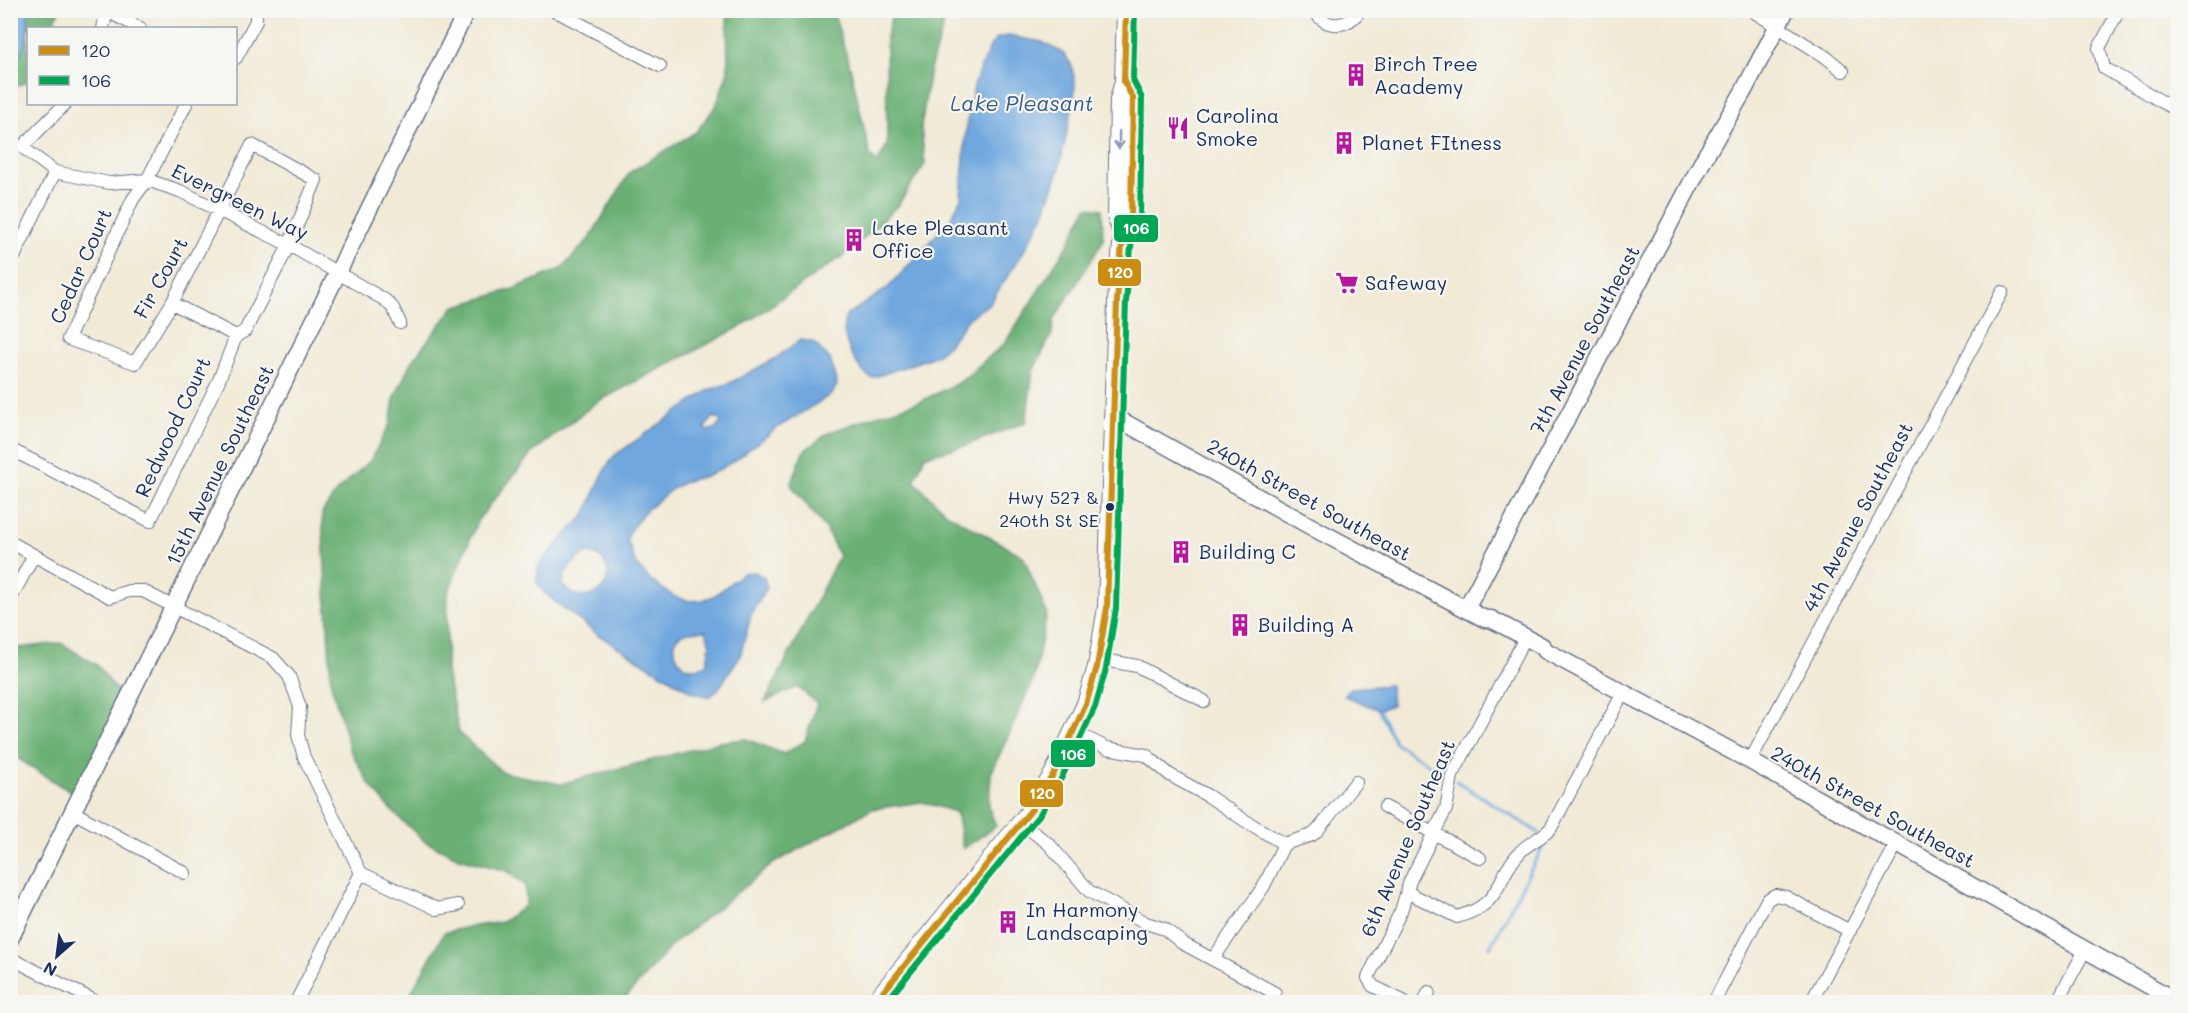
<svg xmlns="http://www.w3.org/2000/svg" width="2188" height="1013" viewBox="0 0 2188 1013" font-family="Mali,sans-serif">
  <rect width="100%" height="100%" fill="#f6f6f2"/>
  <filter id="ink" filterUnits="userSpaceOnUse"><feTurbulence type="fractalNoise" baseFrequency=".0167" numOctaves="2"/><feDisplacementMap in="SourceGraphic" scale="12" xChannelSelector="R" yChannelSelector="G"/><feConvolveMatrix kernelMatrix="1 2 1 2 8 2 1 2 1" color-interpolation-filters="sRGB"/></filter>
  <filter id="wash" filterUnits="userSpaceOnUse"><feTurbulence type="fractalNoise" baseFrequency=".008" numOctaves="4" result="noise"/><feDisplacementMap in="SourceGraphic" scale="24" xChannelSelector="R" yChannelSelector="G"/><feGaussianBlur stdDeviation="1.35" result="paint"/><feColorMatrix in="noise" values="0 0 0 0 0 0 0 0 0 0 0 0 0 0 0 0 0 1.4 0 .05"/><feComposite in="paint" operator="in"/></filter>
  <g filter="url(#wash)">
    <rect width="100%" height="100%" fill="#f1ead6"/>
    <!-- forest -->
    <path fill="#6ab075" stroke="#42706a" stroke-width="1.5" d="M28,11H59L51,28H28V79L27,82L11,88L10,68C26,51 29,33 28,11Z
      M730,11H833L851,70L870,155L877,163L887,145L886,37L893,11H948L930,69L921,127L925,164L898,205L854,248L742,326L597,402L531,454L478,520L448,593L446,671L459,733L502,772L560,784L720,742L746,739L784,754L805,741L817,703L797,687L765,702L839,556L826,529L791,485L803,452L828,433L877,415L919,402L960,382L1005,343L1070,241L1087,207L1102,209L1103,241L1054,320L1052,334L1033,371L1026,422L967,445L925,456L914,481L946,513L1023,556L1047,613L1034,678L991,774L989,808L996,826L963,849L956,812L922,802L872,809L774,863L673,944L622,1002H406L444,933L468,927L502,922L526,905L525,885L507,871L459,858L424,841L391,810L370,785L350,750L331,684L322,513L337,491L370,461L390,424L394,399L411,362L454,307L513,289L561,269L589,239L630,172L696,132L716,106L728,71L727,20Z
      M61,643L97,665L129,706L86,799L61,786L11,754L10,649Z"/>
    <!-- water -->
    <path fill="#6fa7de" stroke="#456b9e" stroke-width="1.5" fill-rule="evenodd" d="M11,10L28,11C29,33 26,51 11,68Z
      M1008,36L1042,42L1063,53L1071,64L1075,82L1074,98L1059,170L1043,216L1021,256L990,303L970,317L947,346L935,356L872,378C856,372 835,328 848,314L887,289L950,220L961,198L966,129L975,81L991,45L998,38Z
      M800,340L813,342L830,359L837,385L832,394L777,428L737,459L710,475L686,481L672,489L644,512L629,532L627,540L636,564L650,580L675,597L690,601L703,600L714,596L743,573L755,572L764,577L767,588L752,612L740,656L717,691L709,697L692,692L598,635L544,593L537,582L538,568L542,561L585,515L605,469L615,455L709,390L730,383L776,358ZM714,417L719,419L721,423L715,429L707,431L705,427ZM588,553C620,557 610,601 580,596C573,594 567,592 563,586C561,572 576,558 588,553ZM706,631L710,645L707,663C681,682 664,642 682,634C687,631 700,631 706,631Z
      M1390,685L1392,705L1379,710L1344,696L1350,688Z"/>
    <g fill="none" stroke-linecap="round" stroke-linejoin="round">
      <!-- stream -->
      <path stroke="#6fa7de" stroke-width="3" d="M1379,710L1395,743L1448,776
        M1456,781L1539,833
        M1490,947L1542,848L1541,842"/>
    </g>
  </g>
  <g filter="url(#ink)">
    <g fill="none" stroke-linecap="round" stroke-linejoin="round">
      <!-- street casing -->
      <g stroke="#667088" stroke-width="14">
        <path id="street" d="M554,10L660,66
          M1314,10C1326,30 1348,28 1360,10
          M1751,10L1826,57L1843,71
          M2119,10L2099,48L2104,68L2171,107L2178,108
          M103,28L107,11L140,28
          M236,58L256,21V10
          M186,104L147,180L133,199L68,339L135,363L172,303L252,145L316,180L289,245L245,331L236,336
          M22,147L55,172L109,183L147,180L180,191L289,245L385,300L393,308L400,323
          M22,147L65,104
          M10,265L55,172
          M172,303L236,336
          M10,449L150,521L219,380L236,336
          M10,542L110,597L129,591H143L273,658L289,676L300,707L298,735L304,757L361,873
          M10,600L34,555
          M1098,659L1137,666L1204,701
          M1074,732L1107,748L1146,755L1170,775L1208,796L1244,820L1284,844
          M1750,761L2002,292
          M1385,807L1480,858
          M73,812L185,873
          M1021,823L1049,844L1089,891L1146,923L1165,929L1182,943L1275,993
          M361,873L437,909L458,905
          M1407,892L1457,917C1505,904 1494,878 1521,851C1530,842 1542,838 1551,828L1623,693
          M10,958L97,1002
          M1213,959L1264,886L1284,844L1312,835L1317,831L1356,782
          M296,1002L361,873
          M1405,1002L1373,986L1368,978L1370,973L1401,911L1410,881L1446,809L1452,776L1523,642
          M1424,1002L1429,992
          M1714,1002L1767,900L1775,895L1786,897L1850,931
          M1811,1002L1896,845
          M2057,1002L2085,950"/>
      </g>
      <!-- secondary casing -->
      <g stroke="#667088" stroke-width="19">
        <path id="secondary" d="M1113,416L1319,531L1466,609L1485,619H1491L1542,646L1546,651L1750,761L2178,1002
          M1466,609L1705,157L1743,92L1786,10
          M10,939L467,10"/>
      </g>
      <!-- primary casing -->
      <g stroke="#667088" stroke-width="20">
        <path id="primary" d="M1123,234L1117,219L1119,100L1124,82L1126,10
          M875,1002L1032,809L1054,773L1086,704L1097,667L1107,608L1117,301L1123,234L1131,219L1133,98L1124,82"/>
      </g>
      <!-- street -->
      <use href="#street" stroke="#fff" stroke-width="12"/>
      <!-- secondary -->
      <use href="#secondary" stroke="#fff" stroke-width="16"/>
      <!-- primary -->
      <use href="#primary" stroke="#fff" stroke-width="18"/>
      <!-- bus-1 casing -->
      <g stroke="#f6f6f2" stroke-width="10">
        <path id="bus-1" d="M875,1002L1032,809L1054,773L1086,704L1097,667L1107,608L1117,301L1123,234L1131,219L1133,98L1124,82L1126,10"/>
      </g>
      <!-- bus-2 casing -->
      <g stroke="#f6f6f2" stroke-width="10">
        <path id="bus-2" d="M886,1002L1040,814L1062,777L1095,707L1106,669L1116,608L1126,302L1132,237L1140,219L1142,98L1133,80L1135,10"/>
      </g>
      <!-- bus-1 -->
      <use href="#bus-1" stroke="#cb8e13" stroke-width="6"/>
      <!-- bus-2 -->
      <use href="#bus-2" stroke="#00a651" stroke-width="6"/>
    </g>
    <!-- one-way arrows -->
    <defs><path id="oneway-shaft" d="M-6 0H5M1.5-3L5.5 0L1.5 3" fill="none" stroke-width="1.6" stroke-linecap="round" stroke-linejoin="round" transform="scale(1.5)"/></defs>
    <use stroke="#8d97ae" href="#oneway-shaft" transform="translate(1119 140) rotate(91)"/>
  </g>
  <!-- icons -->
  <defs>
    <g id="building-bare" transform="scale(1.8)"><path d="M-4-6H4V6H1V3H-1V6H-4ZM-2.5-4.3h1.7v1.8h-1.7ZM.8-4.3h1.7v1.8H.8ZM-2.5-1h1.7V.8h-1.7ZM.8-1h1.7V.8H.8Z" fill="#b5179e" stroke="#f6f6f2" stroke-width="2.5" paint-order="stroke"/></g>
    <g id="restaurant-bare" transform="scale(1.8)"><path d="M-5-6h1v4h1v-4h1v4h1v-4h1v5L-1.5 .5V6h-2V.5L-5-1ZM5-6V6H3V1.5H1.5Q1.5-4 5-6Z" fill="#b5179e" stroke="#f6f6f2" stroke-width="2.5" paint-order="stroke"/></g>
    <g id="supermarket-bare" transform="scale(1.8)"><path d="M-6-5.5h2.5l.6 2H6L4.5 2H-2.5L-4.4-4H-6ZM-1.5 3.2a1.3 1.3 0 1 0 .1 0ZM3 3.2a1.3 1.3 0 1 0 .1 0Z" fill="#b5179e" stroke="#f6f6f2" stroke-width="2.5" paint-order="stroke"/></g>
  </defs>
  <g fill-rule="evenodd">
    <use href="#building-bare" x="1356" y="75"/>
    <use href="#restaurant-bare" x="1178" y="128"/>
    <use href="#building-bare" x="1344" y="143"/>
    <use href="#building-bare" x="854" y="240"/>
    <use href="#supermarket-bare" x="1347" y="283"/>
    <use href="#building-bare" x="1181" y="552"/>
    <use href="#building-bare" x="1240" y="625"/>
    <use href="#building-bare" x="1008" y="922"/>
  </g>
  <!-- markers -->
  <circle fill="#1b2f5e" stroke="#f6f6f2" stroke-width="2" cx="1110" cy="507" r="5"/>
  <g text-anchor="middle" stroke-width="4.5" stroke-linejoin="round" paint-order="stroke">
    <!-- bus labels -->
    <g font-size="18" fill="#1b2f5e" stroke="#f6f6f2" text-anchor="end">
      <text x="1099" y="504">Hwy 527 &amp;<tspan x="1099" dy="23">240th St SE</tspan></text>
    </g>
    <!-- poi labels -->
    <g font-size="20" fill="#1b2f5e" stroke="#f6f6f2" text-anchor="start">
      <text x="1374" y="71">Birch Tree<tspan x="1374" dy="23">Academy</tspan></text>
      <text x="1196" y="123">Carolina<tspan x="1196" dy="23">Smoke</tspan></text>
      <text x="1362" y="150">Planet FItness</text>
      <text x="872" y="235">Lake Pleasant<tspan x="872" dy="23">Office</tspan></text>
      <text x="1365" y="290">Safeway</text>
      <text x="1199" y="559">Building C</text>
      <text x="1258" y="632">Building A</text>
      <text x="1026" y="917">In Harmony<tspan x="1026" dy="23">Landscaping</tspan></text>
    </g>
    <!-- street labels -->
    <g font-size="20" fill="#1b2f5e" stroke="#f6f6f2">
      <text transform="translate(240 202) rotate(26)" y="7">Evergreen Way</text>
      <text transform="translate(81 266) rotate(-66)" y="7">Cedar Court</text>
      <text transform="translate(161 278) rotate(-61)" y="7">Fir Court</text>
      <text transform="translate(1585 340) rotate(-62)" y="7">7th Avenue Southeast</text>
      <text transform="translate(173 427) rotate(-65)" y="7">Redwood Court</text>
      <text transform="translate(220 465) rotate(-64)" y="7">15th Avenue Southeast</text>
      <text transform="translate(1309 500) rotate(29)" y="7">240th Street Southeast</text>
      <text transform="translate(1858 517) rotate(-62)" y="7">4th Avenue Southeast</text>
      <text transform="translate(1873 807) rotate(29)" y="7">240th Street Southeast</text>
      <text transform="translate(1408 838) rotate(-67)" y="7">6th Avenue Southeast</text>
    </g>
    <!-- water labels -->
    <g font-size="21" font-style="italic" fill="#38598b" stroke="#f6f6f2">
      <text x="1022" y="111">Lake Pleasant</text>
    </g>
  </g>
  <g stroke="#f6f6f2" stroke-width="2">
    <rect x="1113" y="214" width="46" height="29" rx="6" fill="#00a651"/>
    <rect x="1097" y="258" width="45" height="29" rx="6" fill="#cb8e13"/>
    <rect x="1050" y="739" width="46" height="29" rx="6" fill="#00a651"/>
    <rect x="1019" y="779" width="45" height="29" rx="6" fill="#cb8e13"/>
  </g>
  <g font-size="16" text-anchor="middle" font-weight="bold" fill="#fff">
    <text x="1136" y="234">106</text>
    <text x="1120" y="278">120</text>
    <text x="1073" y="760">106</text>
    <text x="1042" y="799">120</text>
  </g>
  <!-- margin -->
  <rect width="2188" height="1013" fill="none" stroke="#f6f6f2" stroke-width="36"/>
  <!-- legend -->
  <rect x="27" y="27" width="210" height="78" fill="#f6f6f2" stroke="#9ea6b7" stroke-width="1.5"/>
  <rect x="39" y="46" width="30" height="9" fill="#cb8e13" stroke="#9ea6b7" stroke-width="1.5"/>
  <text x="81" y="57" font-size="18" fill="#1b2f5e">120</text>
  <rect x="39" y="76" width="30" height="9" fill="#00a651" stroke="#9ea6b7" stroke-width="1.5"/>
  <text x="81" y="87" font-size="18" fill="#1b2f5e">106</text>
  <!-- north arrow -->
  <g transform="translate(57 956) rotate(208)" stroke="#f6f6f2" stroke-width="4.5" paint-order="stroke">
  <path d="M0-4.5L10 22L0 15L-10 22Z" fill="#1b2f5e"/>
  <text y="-9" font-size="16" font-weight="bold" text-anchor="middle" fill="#1b2f5e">N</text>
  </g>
</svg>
